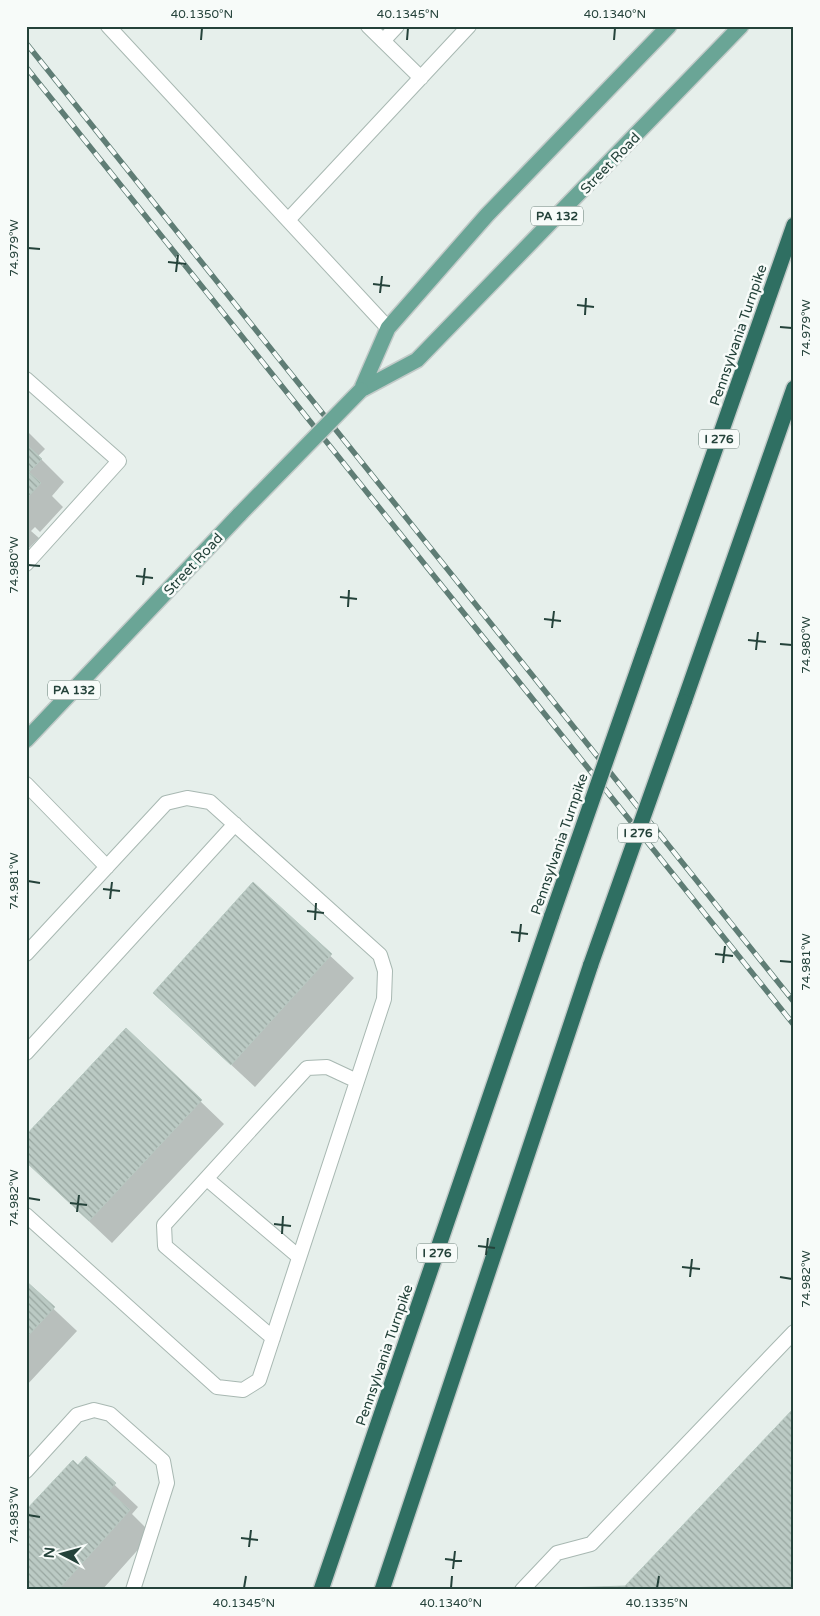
<svg xmlns="http://www.w3.org/2000/svg" width="820" height="1616" viewBox="0 0 820 1616" font-family="'Varela Round',sans-serif">
  <defs>
    <pattern id="building-back-hatch" width="6" height="6" patternUnits="userSpaceOnUse" patternTransform="scale(1.25)"><rect width="6" height="6" fill="#bbcac4"/><path d="M-1 5l2 2M0 0l6 6M5-1l2 2" fill="none" stroke="#98a6a0"/></pattern>
  </defs>
  <rect width="100%" height="100%" fill="#e6efeb"/>
  <!-- shadow -->
  <path fill="#0003" d="M26,430L45,449L38,456L64,482L52,496L63,507L40,532L35,527L31,531L39,538L26,551Z
    M253,884L354,978L255,1087L154,993Z
    M126,1030L224,1124L112,1243L37,1172Z
    M26,1283L77,1331L26,1386Z
    M86,1458L138,1507L132,1514L152,1534L102,1590H26L78,1467Z"/>
  <!-- building -->
  <path fill="url(#building-back-hatch)" stroke="#b8c9c2" d="M26,444L42,459L29,472L41,483L26,499Z
    M253,882L332,954L231,1065L153,993Z
    M126,1028L202,1100L89,1221L26,1162V1135Z
    M26,1281L55,1307L26,1338Z
    M794,1408V1590H565V1588L625,1586Z
    M86,1456L116,1483L109,1491L130,1510L58,1590H26V1510L73,1460L78,1465Z"/>
  <g fill="none" stroke-linecap="round" stroke-linejoin="round">
    <!-- lane casing -->
    <g stroke="#a8b8b2" stroke-width="16">
      <path id="lane" d="M108,26L388,328
        M368,26L421,78
        M383,41L397,26
        M288,220L469,26
        M26,379L119,461L26,564
        M26,784L107,867
        M26,954L166,803L187,798L210,802L380,955L385,971L384,999L259,1380L243,1390L217,1387L26,1215
        M26,1053L235,824
        M207,1179L299,1257
        M273,1338L165,1246L164,1225L307,1068L327,1067L357,1081
        M26,1471L77,1415L94,1410L110,1414L163,1461L167,1483L133,1590
        M522,1590L557,1553L591,1544L794,1332"/>
    </g>
    <!-- primary casing -->
    <g stroke="#c2cac8" stroke-width="18">
      <path id="primary" d="M361,390L417,360L741,26
        M361,390L388,328L487,215L669,26
        M26,740L240,514"/>
    </g>
    <!-- highway casing -->
    <g stroke="#c2cac8" stroke-width="18">
      <path id="highway" d="M644,652L794,225
        M684,702L794,388
        M321,1590L552,915
        M382,1590L591,964"/>
    </g>
    <!-- lane -->
    <use href="#lane" stroke="#fff" stroke-width="14"/>
    <!-- primary -->
    <use href="#primary" stroke="#6aa596" stroke-width="15"/>
    <!-- highway -->
    <use href="#highway" stroke="#2f6f62" stroke-width="15"/>
    <!-- rail casing -->
    <g stroke="#5f7d75" stroke-width="5.5">
      <path id="rail" d="M26,43L794,1002
        M26,67L794,1025"/>
    </g>
    <!-- rail -->
    <use href="#rail" stroke="#f7fbf9" stroke-width="4" stroke-dasharray="11" stroke-linecap="butt"/>
    <!-- primary-bridge casing -->
    <g stroke="#c2cac8" stroke-width="18" stroke-linecap="butt">
      <path id="primary-bridge" d="M240,514L361,390"/>
    </g>
    <!-- highway-bridge casing -->
    <g stroke="#c2cac8" stroke-width="18" stroke-linecap="butt">
      <path id="highway-bridge" d="M552,915L644,652
        M591,964L684,702"/>
    </g>
    <!-- primary-bridge -->
    <use href="#primary-bridge" stroke="#6aa596" stroke-width="15"/>
    <!-- highway-bridge -->
    <use href="#highway-bridge" stroke="#2f6f62" stroke-width="15"/>
  </g>
  <!-- ticks -->
  <path fill="none" stroke="#24423a" stroke-width="2" d="M201,40L202,28M407,40L408,28M614,40L615,28M28,248L40,249M168,262L186,264M176,272L178,255M373,284L390,286M380,293L382,276M577,305L594,307M585,315L586,298M780,327L792,328M28,565L40,566M136,576L153,578M143,585L145,568M340,597L357,599M348,607L349,590M544,619L561,621M552,628L554,611M748,640L766,642M780,644L792,645M756,650L758,632M28,881L40,883M103,889L120,891M110,899L112,882M307,911L324,913M315,920L316,903M511,932L528,934M519,942L521,924M715,954L733,956M780,961L792,962M723,963L725,946M28,1198L40,1200M70,1203L87,1205M77,1212L79,1195M274,1224L291,1226M282,1234L283,1216M478,1246L495,1248M486,1255L488,1238M682,1267L700,1269M690,1277L692,1259M780,1277L792,1279M28,1515L40,1517M241,1538L258,1540M249,1547L251,1530M445,1559L462,1561M453,1569L455,1551M244,1588L246,1576M451,1588L452,1576M657,1588L659,1576"/>
  <g text-anchor="middle" stroke-width="5" stroke-linejoin="round" paint-order="stroke">
    <!-- shield labels -->
    <g fill="#f7fbf9" stroke="#637a73" stroke-width="1">
      <rect x="531" y="206.5" width="52" height="19" rx="4"/>
      <rect x="699" y="429.5" width="40" height="19" rx="4"/>
      <rect x="48" y="680.5" width="52" height="19" rx="4"/>
      <rect x="618" y="823.5" width="40" height="19" rx="4"/>
      <rect x="417" y="1243.5" width="40" height="19" rx="4"/>
    </g>
    <g font-size="12" font-weight="bold" fill="#24423a">
      <text x="557" y="220">PA 132</text>
      <text x="719" y="443">I 276</text>
      <text x="74" y="694">PA 132</text>
      <text x="638" y="837">I 276</text>
      <text x="437" y="1257">I 276</text>
    </g>
    <!-- street labels -->
    <g font-size="14" fill="#24423a" stroke="#f7fbf9">
      <text transform="translate(610 163) rotate(-46)" y="5">Street Road</text>
      <text transform="translate(738 335) rotate(-71)" y="5">Pennsylvania Turnpike</text>
      <text transform="translate(193 564) rotate(-47)" y="5">Street Road</text>
      <text transform="translate(559 844) rotate(-71)" y="5">Pennsylvania Turnpike</text>
      <text transform="translate(384 1355) rotate(-71)" y="5">Pennsylvania Turnpike</text>
    </g>
  </g>
  <!-- border -->
  <rect width="820" height="1616" fill="none" stroke="#f7fbf9" stroke-width="55"/>
  <!-- north arrow -->
  <g transform="translate(62 1554) rotate(276)" stroke="#f7fbf9" stroke-width="4" paint-order="stroke">
  <path d="M0-4L9 19L0 12L-9 19Z" fill="#24423a"/>
  <text y="-8" font-size="14" font-weight="bold" text-anchor="middle" fill="#24423a">N</text>
  </g>
  <rect x="28" y="28" width="764" height="1560" fill="none" stroke="#24423a" stroke-width="2"/>
  <g font-size="12" text-anchor="middle" fill="#24423a">
    <text x="202" y="18">40.1350°N</text>
    <text x="408" y="18">40.1345°N</text>
    <text x="615" y="18">40.1340°N</text>
    <text transform="translate(14 248) rotate(-90)" y="4">74.979°W</text>
    <text transform="translate(806 328) rotate(-90)" y="4">74.979°W</text>
    <text transform="translate(14 565) rotate(-90)" y="4">74.980°W</text>
    <text transform="translate(806 645) rotate(-90)" y="4">74.980°W</text>
    <text transform="translate(14 881) rotate(-90)" y="4">74.981°W</text>
    <text transform="translate(806 962) rotate(-90)" y="4">74.981°W</text>
    <text transform="translate(14 1198) rotate(-90)" y="4">74.982°W</text>
    <text transform="translate(806 1279) rotate(-90)" y="4">74.982°W</text>
    <text transform="translate(14 1515) rotate(-90)" y="4">74.983°W</text>
    <text x="244" y="1607">40.1345°N</text>
    <text x="451" y="1607">40.1340°N</text>
    <text x="657" y="1607">40.1335°N</text>
  </g>
</svg>
